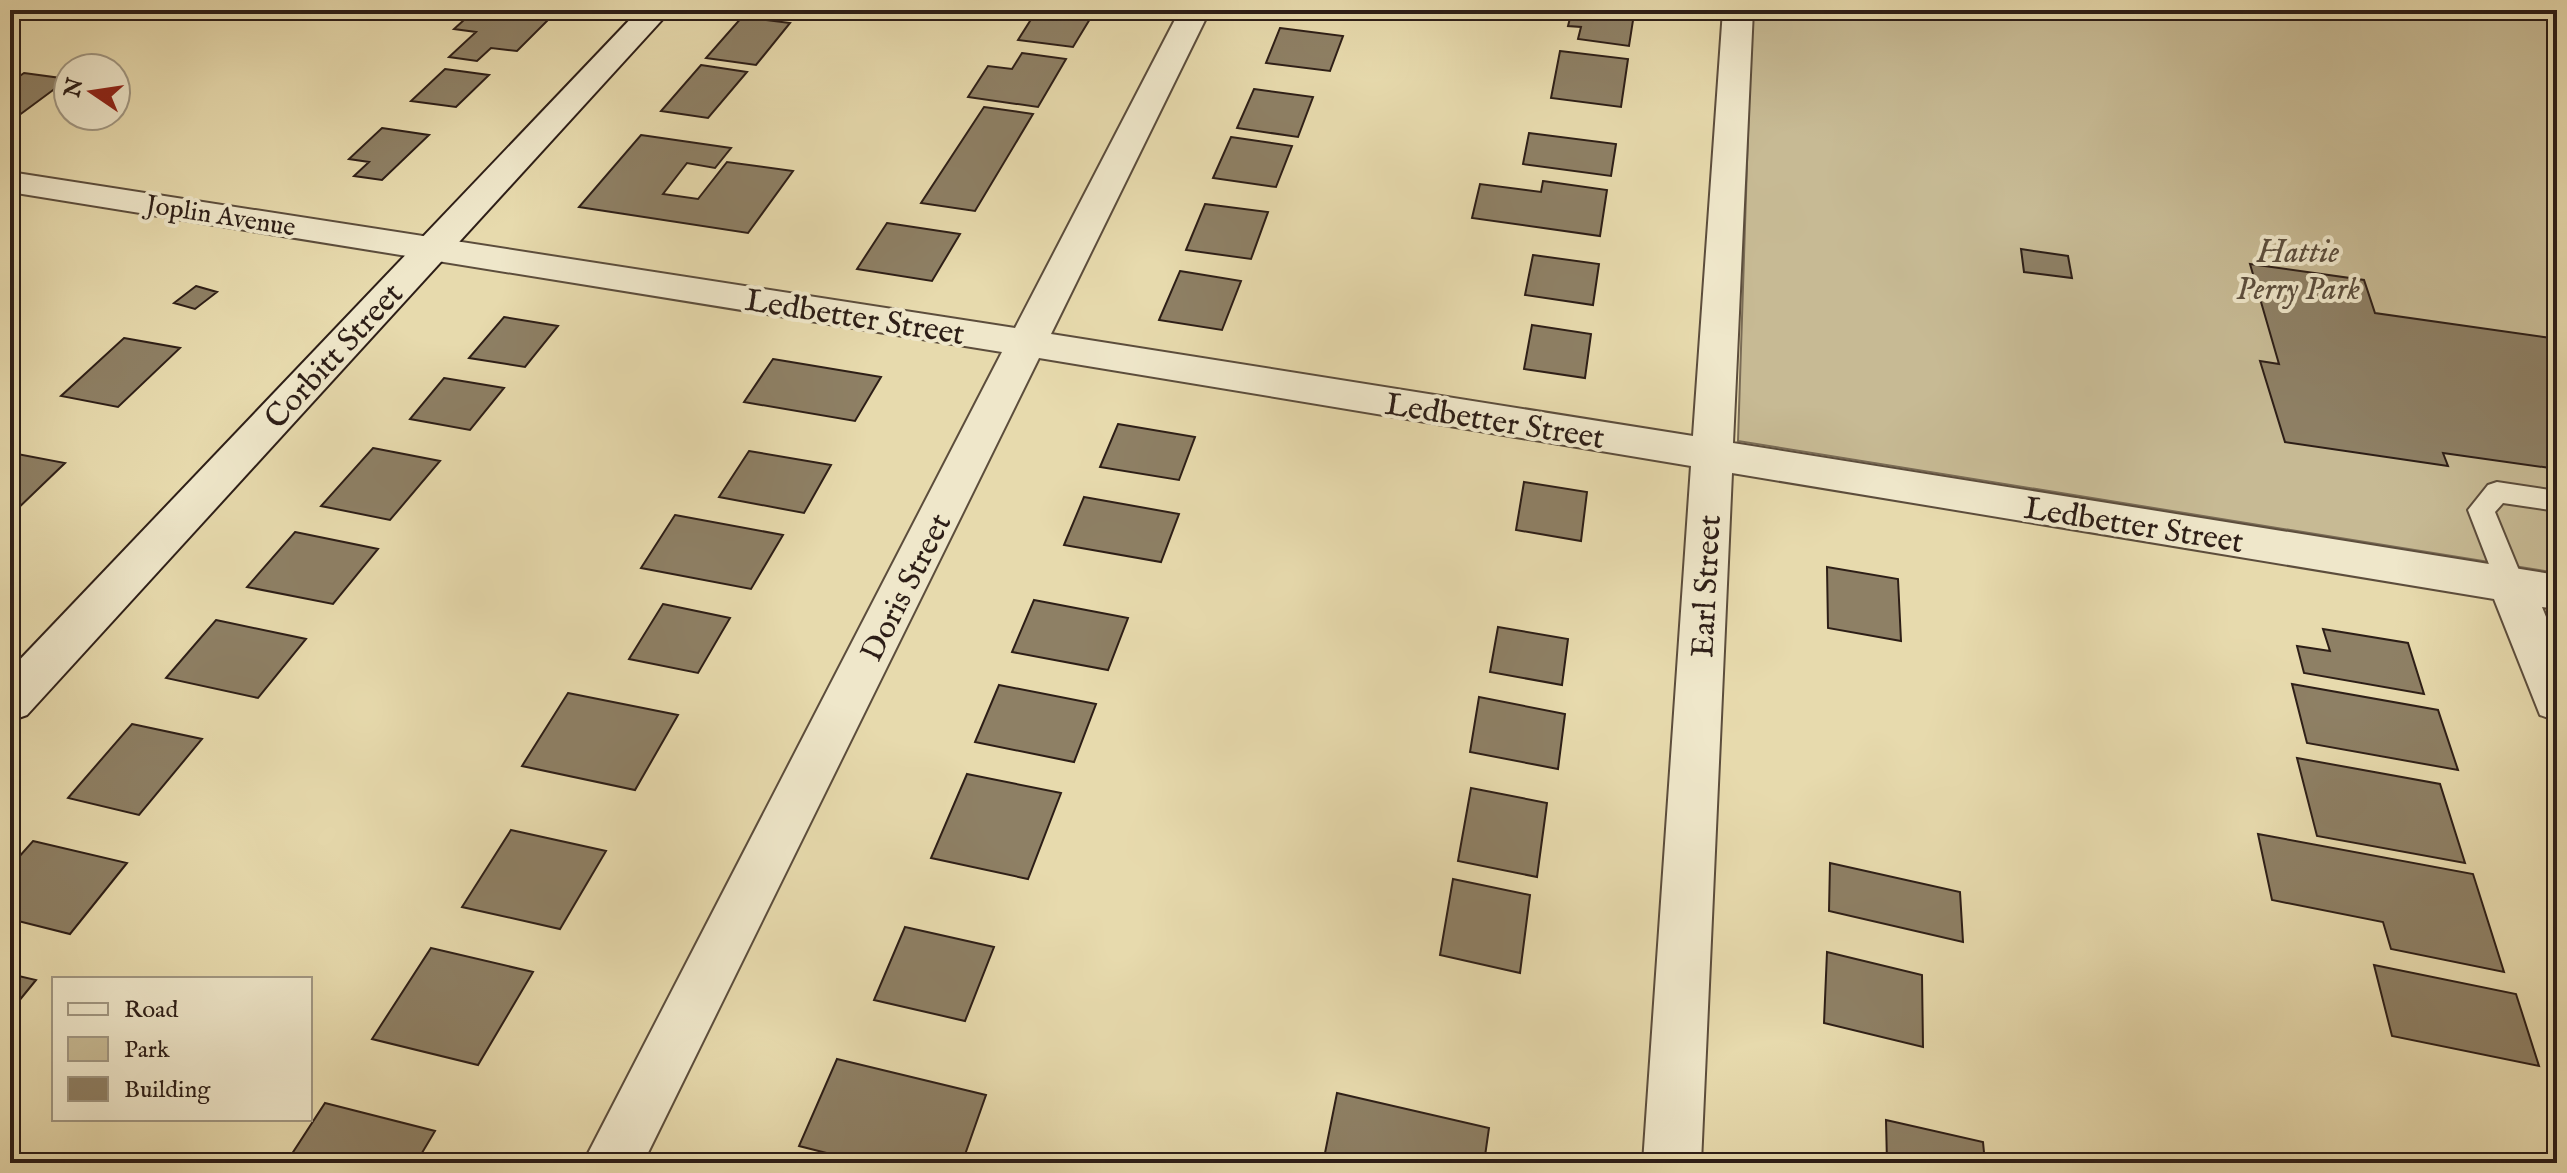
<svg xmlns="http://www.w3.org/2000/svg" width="2567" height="1173" viewBox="0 0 2567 1173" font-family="'IM FELL English',serif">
  <rect width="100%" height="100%" fill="#e7daad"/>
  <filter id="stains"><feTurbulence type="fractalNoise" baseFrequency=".0025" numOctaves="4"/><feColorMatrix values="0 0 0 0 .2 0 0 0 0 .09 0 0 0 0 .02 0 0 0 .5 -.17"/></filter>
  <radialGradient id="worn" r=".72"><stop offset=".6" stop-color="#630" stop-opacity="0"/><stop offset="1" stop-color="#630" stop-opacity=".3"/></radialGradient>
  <!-- green -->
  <path fill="#c7ba94" stroke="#7a6c56" stroke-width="2" d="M1752,10H2557V573L1738,441Z"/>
  <!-- building -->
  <path fill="#8e8065" stroke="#2d1e17" stroke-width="2" d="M475,10H498L551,17L517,51L491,48L477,61L449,57L476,32L454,29Z
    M1037,10H1065L1093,14L1073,47L1018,40Z
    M1292,10H1352L1349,20L1291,13Z
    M1572,10L1634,14L1629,46L1578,39L1581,27L1568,26Z
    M742,17L790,23L756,65L706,58Z
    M1280,28L1343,36L1330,71L1266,63Z
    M1560,51L1628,59L1621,107L1551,98Z
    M1022,53L1066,59L1038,107L968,97L988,66L1012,69Z
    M701,65L747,72L708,118L661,111Z
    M445,69L489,75L456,107L411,101Z
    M24,73L68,79L18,116L10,115V83Z
    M1254,89L1313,97L1298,137L1237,128Z
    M984,107L1033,114L975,211L921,203Z
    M382,128L429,135L382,180L354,176L369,162L349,159Z
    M1529,133L1616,144L1611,176L1523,164Z
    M641,135L731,148L715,168L687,163L663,194L698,199L727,162L793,171L748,233L579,207Z
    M1231,137L1292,146L1276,187L1213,178Z
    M1543,181L1607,190L1600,236L1472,218L1480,184L1541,192Z
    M1205,204L1268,212L1251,259L1186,250Z
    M887,223L960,234L932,281L857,269Z
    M2021,249L2068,256L2072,278L2024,272Z
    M1533,255L1599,264L1593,305L1525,295Z
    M2250,264L2364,280L2375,313L2551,338L2557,348V469L2443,453L2448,466L2285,442L2260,361L2279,364Z
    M1180,271L1241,281L1222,330L1159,320Z
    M196,286L217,292L195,309L174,303Z
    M504,317L558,326L525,367L469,358Z
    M1532,325L1591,334L1585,378L1524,369Z
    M124,338L180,348L118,407L61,396Z
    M773,359L881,377L855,421L744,402Z
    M444,378L504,388L470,430L410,419Z
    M1118,424L1195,437L1179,480L1100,467Z
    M373,448L440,461L390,520L321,506Z
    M749,451L831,465L804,513L719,497Z
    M12,453L65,463L10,516V455Z
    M1524,482L1587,492L1581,541L1516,530Z
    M1084,497L1179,514L1161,562L1064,545Z
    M675,515L783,535L751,589L641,568Z
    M295,532L378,549L333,604L247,587Z
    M1827,567L1898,579L1901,641L1828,628Z
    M1034,600L1128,618L1108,670L1012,652Z
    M663,604L730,618L698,673L629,659Z
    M216,620L306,639L258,698L166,678Z
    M1498,627L1568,639L1562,685L1490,672Z
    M2323,629L2408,643L2424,694L2304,673L2297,646L2330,651Z
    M2292,684L2438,710L2458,770L2307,743Z
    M999,685L1096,704L1074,762L975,742Z
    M568,693L678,715L635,790L522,766Z
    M1479,697L1565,714L1558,769L1470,752Z
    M132,724L202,739L139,815L68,798Z
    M2297,758L2440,784L2465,863L2317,836Z
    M967,774L1061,793L1028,879L931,858Z
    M1471,788L1547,803L1537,877L1458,861Z
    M511,830L606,851L560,929L462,907Z
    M2258,834L2473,874L2504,972L2391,949L2383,922L2272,900Z
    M33,841L127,863L70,934L10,919V867Z
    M1830,863L1960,892L1963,942L1829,911Z
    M1453,879L1530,895L1520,973L1440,955Z
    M905,927L994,947L965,1021L874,1000Z
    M431,948L533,972L478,1065L372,1039Z
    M1827,952L1922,975L1923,1047L1824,1023Z
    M2374,965L2516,994L2539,1066L2392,1036Z
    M10,974L36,980L10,1012Z
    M837,1059L986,1095L962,1163H866L799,1146Z
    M1337,1093L1489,1128L1484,1163H1323Z
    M325,1103L435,1131L416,1163H286Z
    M1886,1120L1983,1142L1985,1163H1887Z"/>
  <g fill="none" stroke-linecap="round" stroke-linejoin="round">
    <!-- lane casing -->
    <g stroke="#5c4d3c" stroke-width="4">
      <path id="lane" d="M2497,482L2557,491V511L2503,503L2495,512L2525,585L2521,593L2511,596L2501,593L2497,585L2468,510L2488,485Z"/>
    </g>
    <!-- street casing -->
    <g stroke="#5c4d3c" stroke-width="4">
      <path id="street" d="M1180,10H1210L1051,334L1693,436L1723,10H1753L1733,443L2557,575V609L2542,607L2557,644V721L2540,715L2494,599L1732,473L1701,1163H1643L1691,466L1039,358L643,1163H583L1002,352L10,192V172L1015,328Z"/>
    </g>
    <!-- secondary casing -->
    <g stroke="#2d1e17" stroke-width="4">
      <path id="secondary" d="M639,10H671L27,715L10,721V670Z"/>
    </g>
    <!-- lane -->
    <use href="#lane" fill="#efe7ca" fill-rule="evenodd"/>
    <!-- street -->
    <use href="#street" fill="#efe7ca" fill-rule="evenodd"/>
    <!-- secondary -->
    <use href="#secondary" fill="#efe7ca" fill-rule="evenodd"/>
  </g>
  <g text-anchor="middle" stroke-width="8" stroke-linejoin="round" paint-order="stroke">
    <!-- far-street labels -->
    <g font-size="26" fill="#2d1e17" stroke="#efe7ca">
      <text transform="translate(221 215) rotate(9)" y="9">Joplin Avenue</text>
    </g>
    <!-- park labels -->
    <g font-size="32" font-style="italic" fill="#5b4d3c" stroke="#efe7ca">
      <text x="2298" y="262">Hattie<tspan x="2298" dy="37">Perry Park</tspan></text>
    </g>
    <!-- street labels -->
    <g font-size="32" fill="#2d1e17" stroke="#efe7ca">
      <text transform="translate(855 316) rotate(9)" y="11">Ledbetter Street</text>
      <text transform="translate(333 355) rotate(-47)" y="11">Corbitt Street</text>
      <text transform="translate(1495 420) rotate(9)" y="11">Ledbetter Street</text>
      <text transform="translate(2134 524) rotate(9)" y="11">Ledbetter Street</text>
      <text transform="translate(1705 586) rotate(-87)" y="11">Earl Street</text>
      <text transform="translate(905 587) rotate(-63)" y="11">Doris Street</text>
    </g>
  </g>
  <!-- margin -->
  <rect width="2567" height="1173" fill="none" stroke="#e7daad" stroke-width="40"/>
  <rect x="12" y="12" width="2543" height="1149" fill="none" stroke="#2d1e17" stroke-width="4"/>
  <rect x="20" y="20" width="2527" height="1133" fill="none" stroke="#2d1e17" stroke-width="2"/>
  <!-- legend -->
  <rect x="52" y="977" width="260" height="144" fill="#efe7ca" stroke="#a19782" stroke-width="2"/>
  <rect x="68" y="1003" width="40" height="12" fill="#efe7ca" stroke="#a19782" stroke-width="2"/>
  <text x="124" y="1017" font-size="24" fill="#2d1e17">Road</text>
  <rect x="68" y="1037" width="40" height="24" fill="#c7ba94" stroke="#a19782" stroke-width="2"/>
  <text x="124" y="1057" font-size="24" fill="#2d1e17">Park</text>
  <rect x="68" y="1077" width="40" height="24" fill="#8e8065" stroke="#a19782" stroke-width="2"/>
  <text x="124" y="1097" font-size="24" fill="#2d1e17">Building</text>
  <!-- north arrow -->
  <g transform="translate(92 92) rotate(283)"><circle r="38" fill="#efe7ca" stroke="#a19782" stroke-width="2"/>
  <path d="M0-6L14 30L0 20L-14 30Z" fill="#8f2418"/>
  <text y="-12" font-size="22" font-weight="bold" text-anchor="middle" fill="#2d1e17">N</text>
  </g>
  <rect width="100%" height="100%" filter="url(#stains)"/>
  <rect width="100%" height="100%" fill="url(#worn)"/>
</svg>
